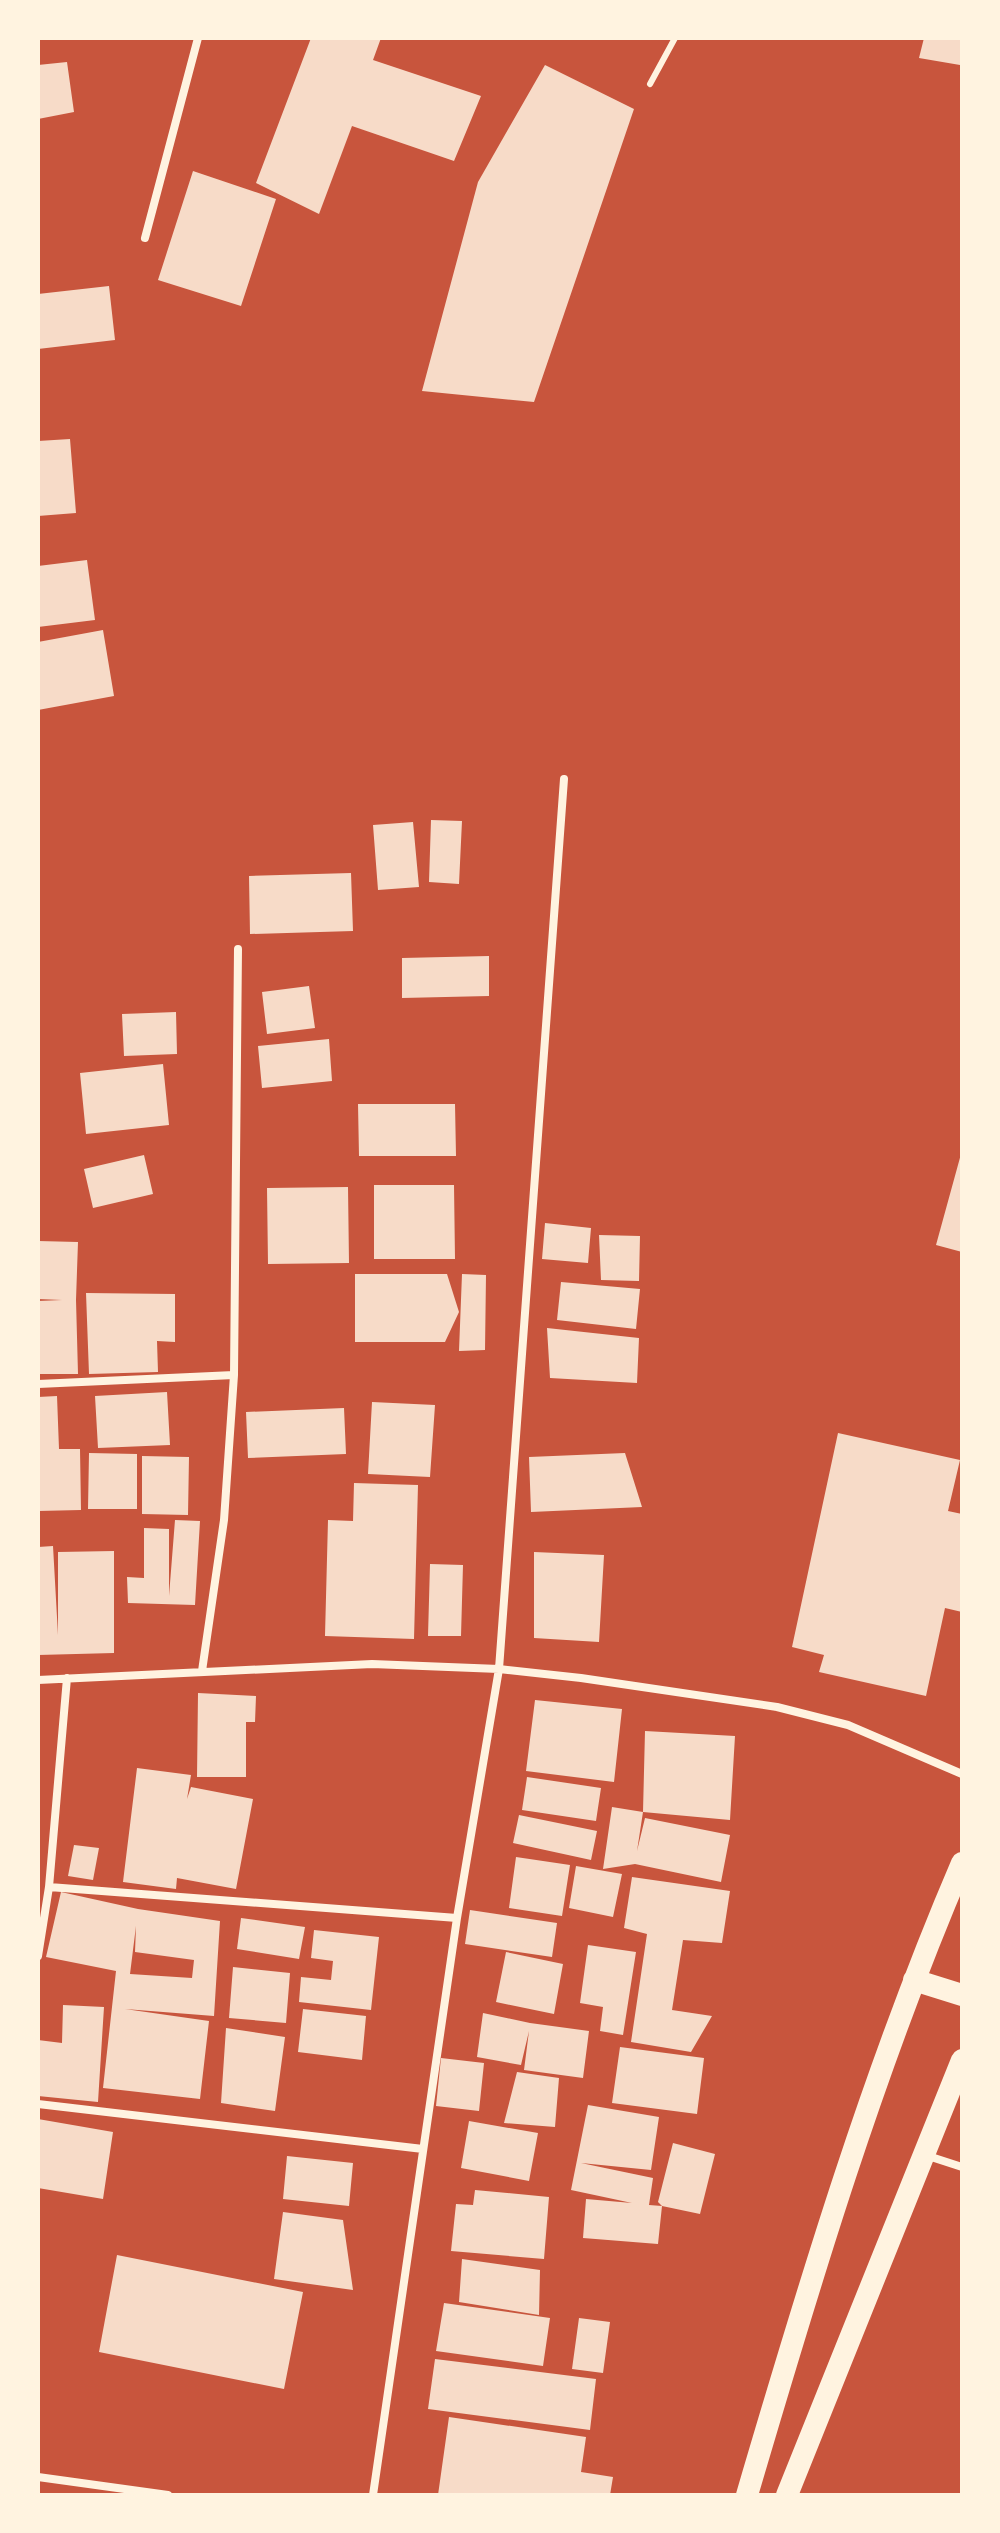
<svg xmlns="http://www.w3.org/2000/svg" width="1000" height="2533" viewBox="0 0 1000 2533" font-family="'DM Sans',sans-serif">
  <rect width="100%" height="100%" fill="#c8553d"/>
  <!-- building -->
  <path fill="#f7dbc8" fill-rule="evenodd" d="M311,38H381L373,60L481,96L454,161L352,126L319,214L256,183Z
    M924,38H962L960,65L919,58Z
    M67,62L74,112L38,119V65Z
    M545,65L634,109L534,402L422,391L478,182Z
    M193,171L276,199L241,306L158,280Z
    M109,286L115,340L38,349V294Z
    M70,439L76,513L38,516V441Z
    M87,560L95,620L38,627V566Z
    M103,630L114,696L38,710V642Z
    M431,820L462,821L459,884L429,882Z
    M413,822L419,887L378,890L373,825Z
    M351,873L353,931L250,934L249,876Z
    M489,956V996L402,998V958Z
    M309,986L315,1028L267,1034L262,992Z
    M176,1012L177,1054L124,1056L122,1014Z
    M329,1039L332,1081L262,1088L258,1046Z
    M163,1064L169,1125L86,1134L80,1073Z
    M358,1104H455L456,1156H359Z
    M961,1154H962V1252L936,1245Z
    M144,1155L153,1194L93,1208L84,1169Z
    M374,1185H454L455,1259H374Z
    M348,1187L349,1263L268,1264L267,1188Z
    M545,1223L591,1228L588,1263L542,1259Z
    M599,1235L640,1236L639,1281L601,1280Z
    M38,1241L78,1242L76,1300L78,1374H38V1301L62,1300L38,1299Z
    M355,1274H447L459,1312L445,1342H355Z
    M462,1274L486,1275L485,1350L459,1351Z
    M561,1282L640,1289L636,1329L557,1320Z
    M86,1293L175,1294V1342L157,1341L158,1372L89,1374Z
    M547,1328L639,1338L637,1383L550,1378Z
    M167,1392L170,1445L98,1448L95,1396Z
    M57,1396L59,1449H80L81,1510L38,1511V1397Z
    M372,1402L435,1405L430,1477L368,1474Z
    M344,1408L346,1454L248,1458L246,1412Z
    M838,1433L960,1460L948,1511L962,1514V1612L945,1608L926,1696L819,1672L824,1655L792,1647Z
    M89,1453L137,1454V1509H88Z
    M625,1453L642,1507L531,1512L529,1457Z
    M142,1456L189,1457L188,1515L142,1514Z
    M354,1483L418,1485L414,1639L325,1636L328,1520L353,1521Z
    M175,1520L200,1521L195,1605L128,1603L127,1577L144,1578V1528L169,1529V1596Z
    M53,1546L58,1635V1552L114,1551V1653L38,1655V1547Z
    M534,1552L604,1555L599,1642L534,1638Z
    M430,1564L463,1565L461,1636H428Z
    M198,1693L256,1696L255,1722H246V1777H197Z
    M535,1700L622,1709L614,1782L526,1771Z
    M645,1731L735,1736L730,1820L643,1812Z
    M137,1768L191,1775L187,1799L191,1787L253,1799L236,1889L177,1878L176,1889L123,1882Z
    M527,1777L601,1788L596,1821L522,1810Z
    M612,1807L643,1812L637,1851L645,1818L730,1835L721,1882L635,1864L603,1869Z
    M519,1815L597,1831L591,1860L513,1843Z
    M74,1845L99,1848L93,1880L68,1876Z
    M516,1857L570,1865L562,1916L509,1908Z
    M576,1866L622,1874L613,1917L569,1908Z
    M632,1877L730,1891L722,1943L683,1940L672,2010L712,2016L691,2052L631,2042L647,1934L624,1928Z
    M61,1892L138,1909L220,1921L214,2016L125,2009L209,2021L200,2099L103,2088L116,1971L46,1957ZM136,1926L135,1952L194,1960L192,1978L130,1974Z
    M470,1910L557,1923L552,1957L465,1944Z
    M241,1918L305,1927L299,1959L237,1949Z
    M314,1930L379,1937L371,2010L299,2002L301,1977L331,1980L333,1961L311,1958Z
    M588,1945L636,1952L623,2035L600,2031L603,2007L580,2003Z
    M506,1952L563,1964L554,2014L496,2002Z
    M233,1967L290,1973L286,2023L229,2018Z
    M63,2005L104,2007L98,2102L38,2096V2040L62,2043Z
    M303,2009L366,2016L362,2060L298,2052Z
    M483,2013L530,2023L589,2031L583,2078L524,2070L529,2031L521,2065L477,2057Z
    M226,2028L285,2037L275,2111L221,2103Z
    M620,2047L704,2058L697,2114L612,2103Z
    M441,2058L484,2063L479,2111L436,2106Z
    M517,2072L559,2078L555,2127L504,2123Z
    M588,2105L659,2117L651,2170L581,2163L653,2178L649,2205L662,2206L658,2244L583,2238L586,2199L632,2203L571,2190Z
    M38,2119L113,2132L103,2199L38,2188Z
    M469,2121L538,2133L529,2181L461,2168Z
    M673,2143L715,2154L700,2214L662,2206L658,2202Z
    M287,2156L353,2163L349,2206L283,2199Z
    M475,2190L549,2197L544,2259L451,2251L456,2204L473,2205Z
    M283,2212L343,2220L353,2290L274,2279Z
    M117,2255L303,2292L284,2389L99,2352Z
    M462,2259L540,2270L539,2315L459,2302Z
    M444,2303L550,2318L543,2366L436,2351Z
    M579,2318L610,2322L603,2373L572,2369Z
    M435,2359L596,2379L590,2430L428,2409Z
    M449,2417L586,2437L581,2472L613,2477L610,2495H438Z"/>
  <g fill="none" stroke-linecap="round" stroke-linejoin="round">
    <!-- service -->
    <path stroke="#fff3e0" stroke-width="6" d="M650,84L675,38"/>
    <!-- minor -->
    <path stroke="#fff3e0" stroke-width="8" d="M145,238L198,38
      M38,1384L234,1375
      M202,1671L224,1520L234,1375L238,949
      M38,1680L372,1664L499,1669L581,1678L777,1707L848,1725L962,1774
      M49,1887L457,1918
      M38,1956L49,1887L67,1678
      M38,2104L423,2149
      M925,2155L962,2167
      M38,2477L168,2495
      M373,2495L457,1918L499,1669L564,779"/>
    <!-- trunk -->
    <path stroke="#fff3e0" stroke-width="22" d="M914,1980L962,1995
      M747,2495C810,2281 874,2068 962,1863
      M787,2495L962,2060"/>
  </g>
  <!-- border -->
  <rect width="1000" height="2533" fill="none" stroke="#fff3e0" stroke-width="80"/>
</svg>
